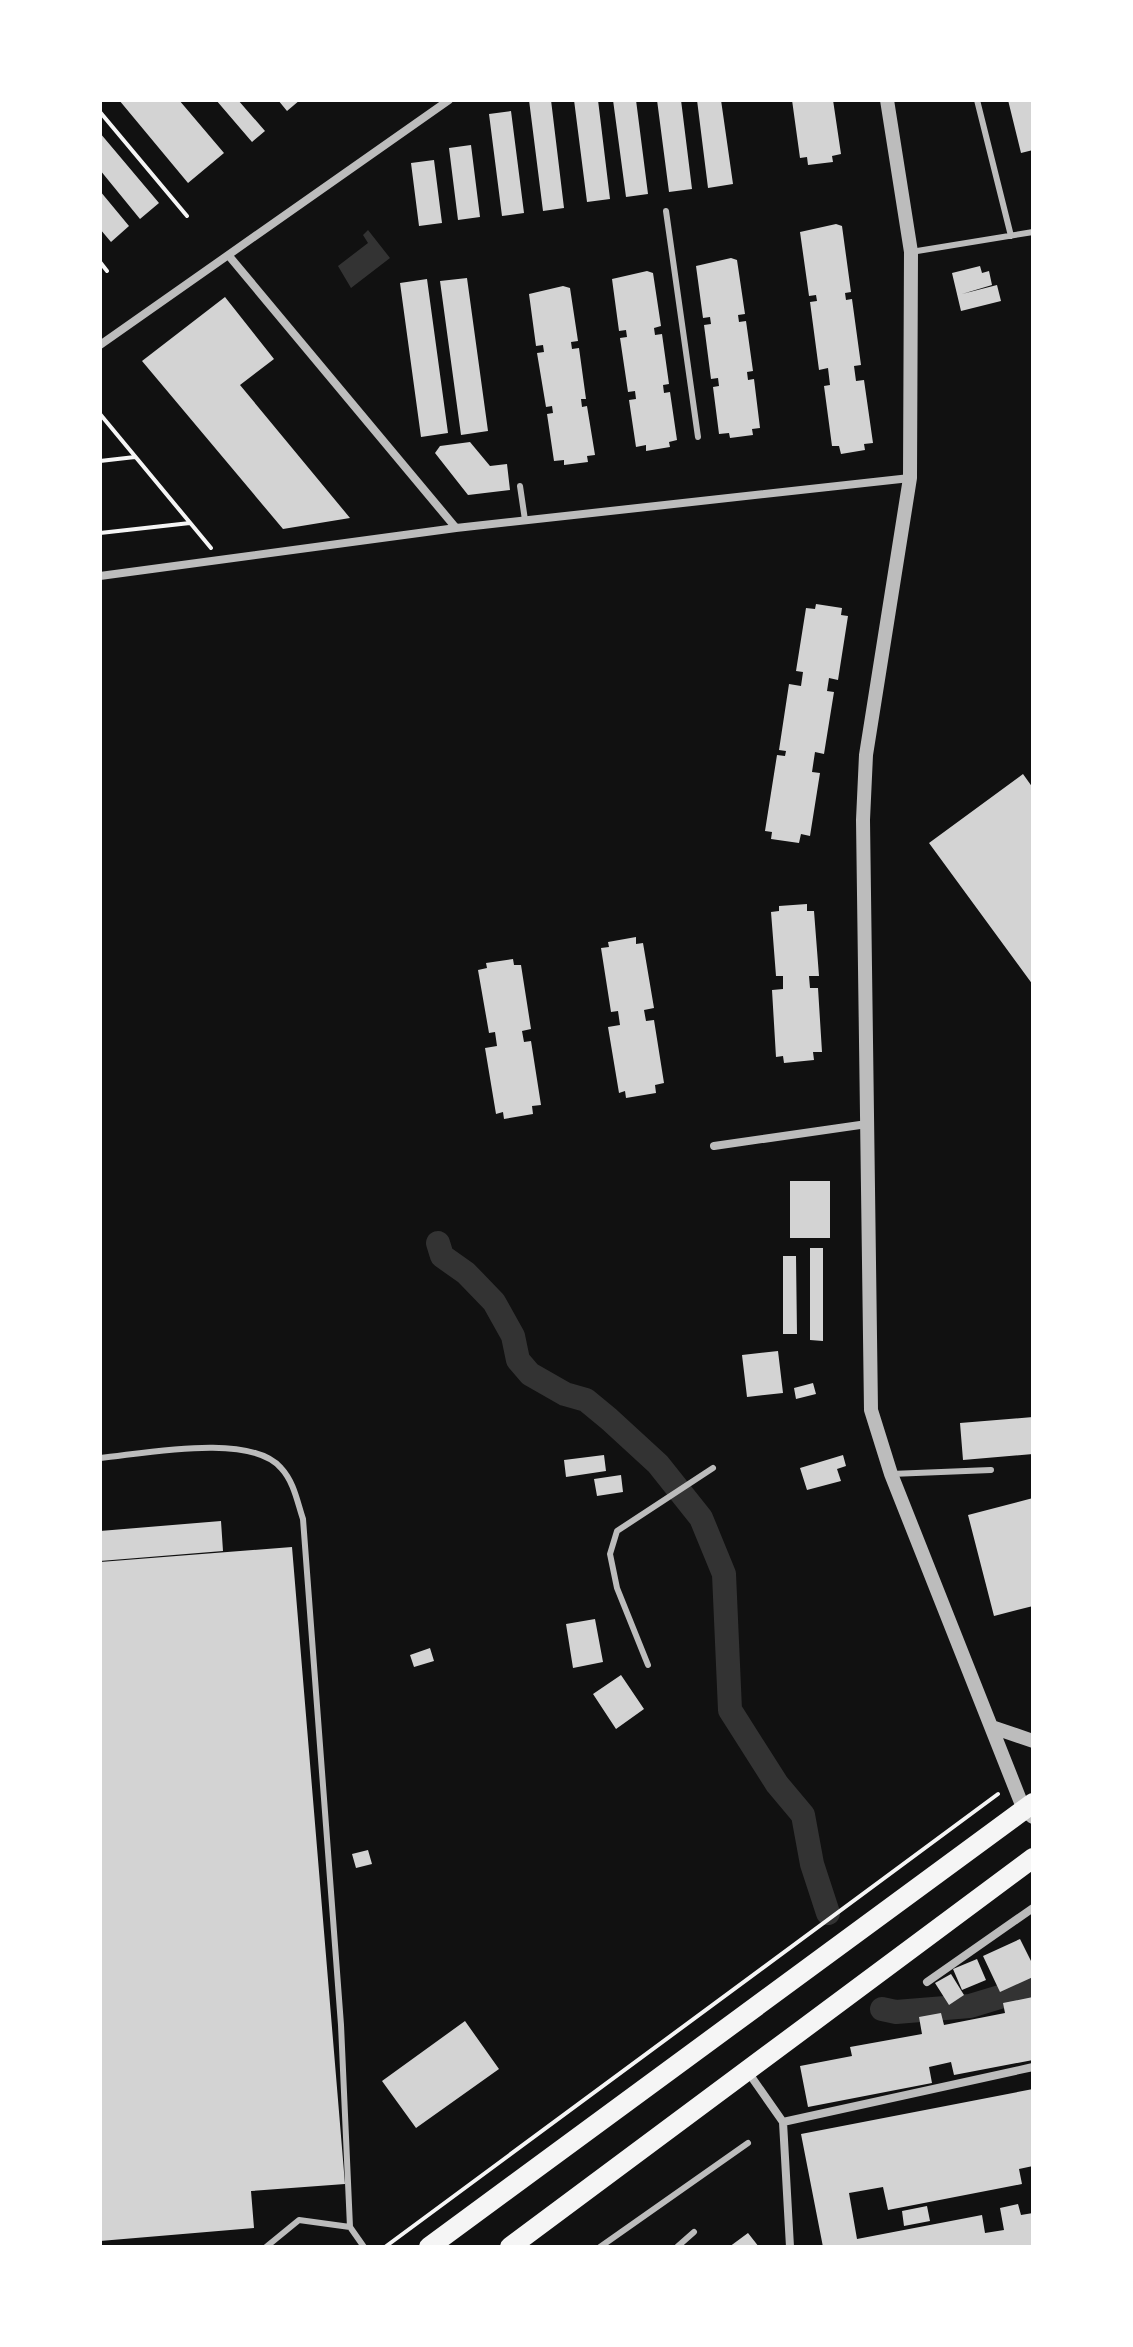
<svg xmlns="http://www.w3.org/2000/svg" width="1133" height="2347" viewBox="0 0 1133 2347" font-family="'Alegreya Sans',sans-serif">
  <rect width="100%" height="100%" fill="#111"/>
  <!-- water -->
  <path fill="#333" d="M368,230L390,258L351,288L338,266L368,243L363,235Z"/>
  <g fill="none" stroke-linecap="round" stroke-linejoin="round">
    <!-- canal -->
    <path stroke="#333" stroke-width="24" d="M438,1243L442,1256L466,1273L494,1302L513,1336L518,1360L530,1374L565,1394L586,1400L609,1419L658,1464L701,1518L724,1574L730,1710L777,1784L803,1815L812,1864L828,1913
      M882,2009L896,2012L970,2006L1033,1987"/>
  </g>
  <!-- building -->
  <path fill="#d3d3d3" d="M119,100H179L224,153L188,183Z
    M216,100H238L265,131L252,142Z
    M278,100H300L287,111Z
    M529,100H551L564,208L543,211Z
    M574,100H598L610,199L587,202Z
    M613,100H636L648,194L626,197Z
    M657,100H681L692,189L669,192Z
    M697,100H721L733,184L708,188Z
    M792,100H833L841,154L832,156L833,162L808,165L807,157L800,158Z
    M1008,100H1033V150L1021,153Z
    M511,111L524,213L502,216L489,114Z
    M100,133L159,203L140,219L100,170Z
    M471,145L480,217L458,220L449,148Z
    M434,160L442,223L419,226L411,163Z
    M100,191L129,226L111,242L100,229Z
    M836,224L842,226L851,292L845,293L846,300L852,299L861,365L854,366L856,381L864,380L873,443L864,444L865,450L841,454L839,446H832L824,386L830,385L828,368L819,370L810,302L817,301L816,295L809,296L800,232Z
    M731,258L737,260L745,314L738,315L739,322L746,321L753,371L747,372L748,380L754,379L760,428L752,429L753,435L730,438L729,433L719,434L713,387L719,386L718,378L711,379L704,325L711,324L710,317L703,318L696,266Z
    M980,266L982,273L989,271L992,285L962,294L997,285L1001,301L961,311L952,273Z
    M647,271L653,273L661,326L654,328L655,335L662,334L669,384L663,385L664,393L670,392L677,440L669,442L670,447L646,451V445L636,447L629,400L636,399L635,391L628,392L620,338L627,337L626,330L619,331L612,279Z
    M467,278L488,431L461,435L440,281Z
    M427,279L448,433L421,437L400,283Z
    M563,286L570,288L578,341L571,342L572,349L579,348L586,399H581L582,407L587,406L595,455L587,456L588,462L564,465V460L554,461L547,414L553,413L552,406L546,407L537,353L544,352L543,345L536,346L529,294Z
    M225,297L274,359L240,385L350,518L283,529L142,361Z
    M470,442L490,466L507,464L510,490L468,495L435,453L440,446Z
    M816,604L842,608L841,615L848,616L838,680L829,678L827,691L834,692L824,754L815,752L812,772L820,773L810,836L801,834L799,843L771,839L772,832L765,831L777,755L785,756L786,751L779,750L789,684L801,686L803,672L796,671L806,608L815,609Z
    M1023,774L1033,788V985L929,843Z
    M807,904V911H814L819,976H809L810,988H818L822,1052H813L814,1060L784,1063L783,1056L776,1057L772,990L783,989V976H776L771,912L779,911V906Z
    M636,937V944L643,943L654,1008L644,1010L646,1021L654,1020L664,1083L655,1085L656,1093L626,1098L625,1091L619,1093L608,1027L620,1025L618,1011L611,1012L601,948L609,947L608,942Z
    M513,959L514,965H521L531,1029L522,1031L524,1042L531,1041L541,1105L532,1106L533,1114L504,1119L503,1112L496,1114L485,1048L497,1046L495,1032L489,1033L478,970L487,968L486,963Z
    M790,1181H830V1238H790Z
    M810,1248H823V1341L810,1340Z
    M783,1256H796L797,1334H783Z
    M778,1351L783,1393L747,1397L742,1355Z
    M813,1383L816,1394L796,1399L794,1388Z
    M1033,1417V1454L963,1460L960,1423Z
    M604,1455L606,1471L566,1477L564,1460Z
    M843,1455L846,1466L837,1469L841,1481L807,1490L800,1468Z
    M621,1475L623,1492L597,1496L594,1479Z
    M1033,1498V1606L994,1616L968,1515Z
    M221,1521L223,1551L100,1561V1531Z
    M292,1547L345,2184L251,2191L254,2228L100,2241V1562Z
    M595,1619L603,1662L573,1668L566,1624Z
    M430,1648L434,1661L414,1667L410,1655Z
    M621,1675L644,1709L616,1729L593,1694Z
    M368,1850L372,1864L356,1868L352,1854Z
    M1020,1939L1033,1965V1977L1000,1992L983,1956Z
    M977,1959L986,1980L962,1990L953,1969Z
    M951,1974L964,1995L949,2005L935,1983Z
    M1033,1997V2060L954,2075L951,2062L929,2067L932,2083L808,2107L800,2066L852,2056L850,2047L922,2034L919,2017L941,2013L944,2025L1005,2013L1003,2003Z
    M465,2021L499,2069L416,2128L382,2081Z
    M1033,2089V2166L1019,2169L1022,2184L888,2210L883,2187L849,2193L857,2239L982,2215L985,2233L1004,2230L1000,2208L1018,2204L1021,2215L1033,2213V2247H823L801,2134Z
    M927,2206L930,2221L904,2226L902,2211Z
    M748,2233L759,2247H729Z"/>
  <g fill="none" stroke-linecap="round" stroke-linejoin="round">
    <!-- path -->
    <path stroke="#f5f5f5" stroke-width="4" d="M100,112L187,216
      M100,262L107,271
      M100,414L211,548
      M100,461L135,457
      M100,533L190,523
      M385,2247L998,1794"/>
    <!-- service -->
    <path stroke="#bcbcbc" stroke-width="6" d="M977,100L1011,236
      M666,211L698,437
      M911,252L1033,232
      M520,486L525,520
      M100,1458C143,1454 250,1432 281,1468C294,1482 297,1501 303,1519L341,2025L350,2227
      M891,1474L991,1470
      M648,1665L617,1588L610,1554L617,1531L713,1468
      M266,2247L299,2220L350,2227L364,2247
      M600,2247L748,2143
      M677,2247L694,2232"/>
    <!-- minor -->
    <path stroke="#bcbcbc" stroke-width="8" d="M229,256L456,528
      M100,345L449,100
      M100,576L456,528L910,478
      M714,1146L867,1124
      M927,1982L1033,1908
      M748,2072L783,2122L790,2247
      M783,2122L1033,2067"/>
    <!-- tertiary -->
    <path stroke="#bcbcbc" stroke-width="14" d="M887,100L911,252L910,478L866,755L863,820L871,1410L891,1474L1024,1810L1033,1817
      M992,1727L1033,1741"/>
    <!-- trunk -->
    <path stroke="#f5f5f5" stroke-width="20" d="M429,2247L1033,1803
      M510,2247L1033,1858"/>
  </g>
  <!-- border -->
  <rect width="1133" height="2347" fill="none" stroke="#ffffff" stroke-width="204"/>
</svg>
